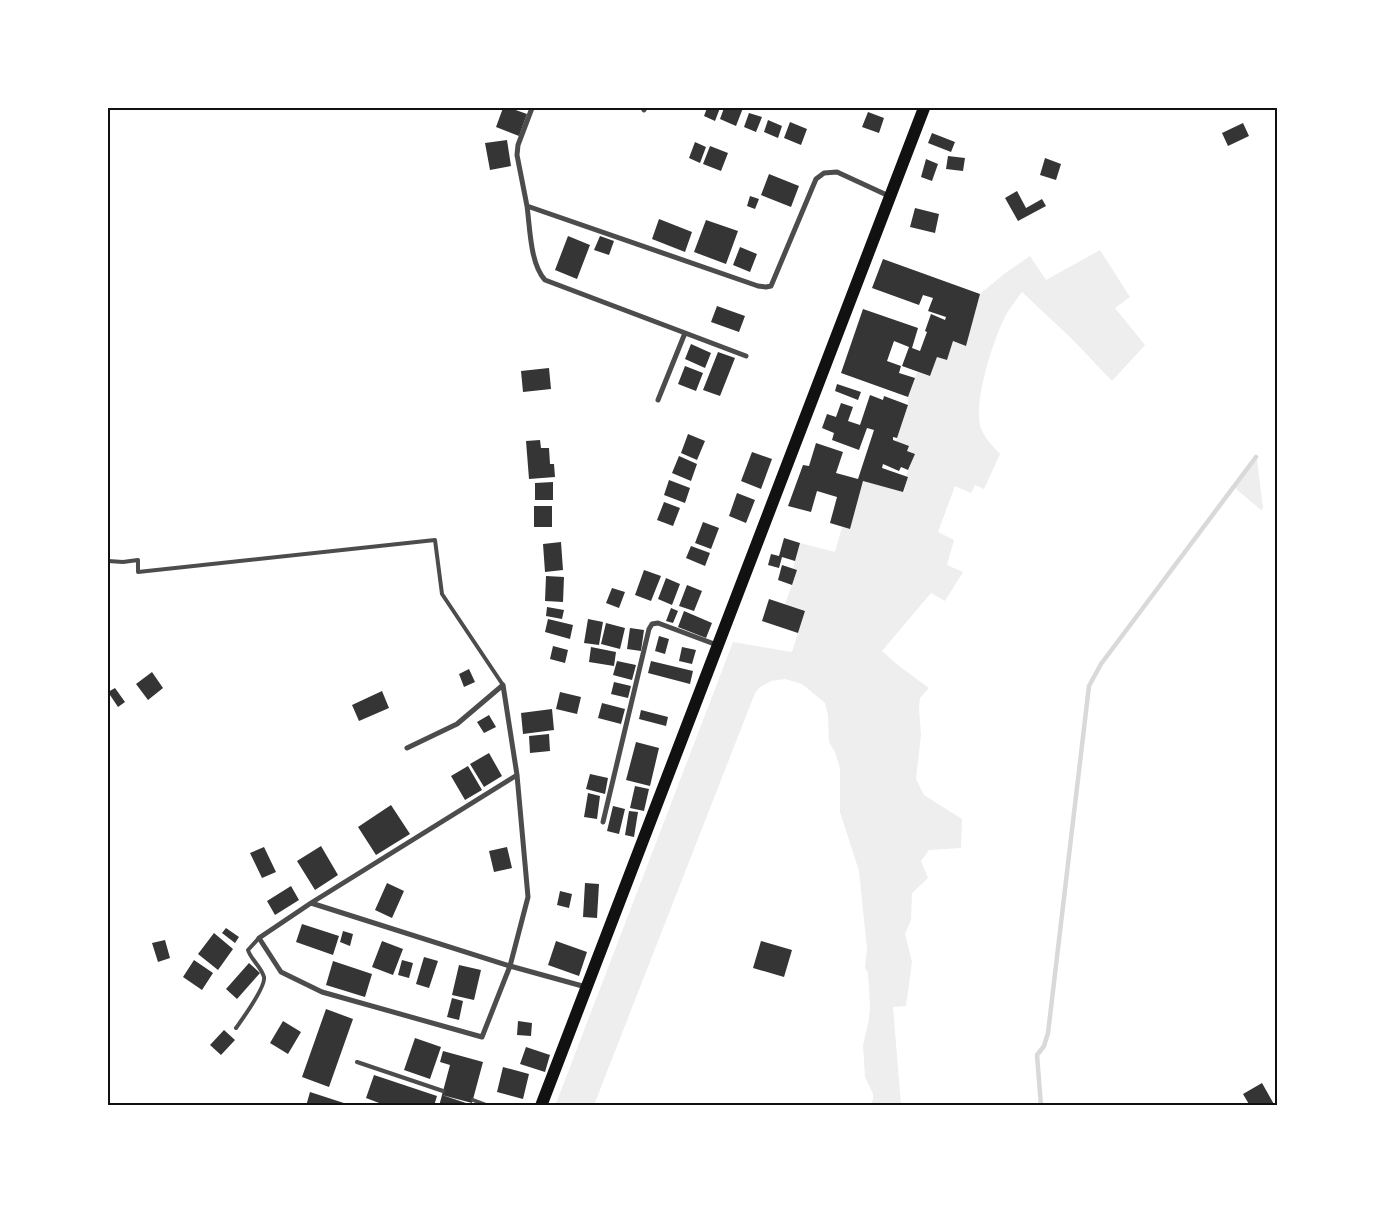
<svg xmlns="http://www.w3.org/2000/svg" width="1385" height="1213" viewBox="0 0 1385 1213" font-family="'Sofia Sans Condensed',sans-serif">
  <rect width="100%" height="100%" fill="#fff"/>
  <!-- green -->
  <path fill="#eee" d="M1100,250L1130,297L1115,308L1145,345L1112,381L1072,339L1022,292C1016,300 1010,308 1005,317C993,340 974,400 980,425C983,437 992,445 1000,454L984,489L975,485L971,493L955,486L938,532L954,540L947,565L963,572L945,601L931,593L882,651L899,666L929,688L920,698L919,707L921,735L916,779L924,795L962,819L961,848L929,850L921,861L928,878L912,893L911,920L905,934L912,962L906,1006L893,1007L901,1105H870L873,1100V1094L865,1077L863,1045L869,1019L870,1006L868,973L865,968L867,949L859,871L840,812V768L835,752L829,742L828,716L825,703L802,684L785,679L771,681L760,687L755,693L594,1105L555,1106L733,642L792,652L805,611L785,604L797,570L793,569L800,543L835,552L842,527L850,529L863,481L904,492L908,477L906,476L915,454L907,451L896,441L908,405V397L917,372L930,376L937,357L947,360L953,341L966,346L980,294L1004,274L1030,256L1046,280Z
    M1257,459L1263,508L1261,510L1235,488Z"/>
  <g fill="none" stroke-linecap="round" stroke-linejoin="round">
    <!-- stream -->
    <path stroke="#d9d9d9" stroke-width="4.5" d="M1041,1106L1037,1055L1044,1046L1048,1033L1089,686L1101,664L1256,457"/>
  </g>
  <!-- building -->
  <path fill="#353535" d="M503,108H510L527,114L519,136L496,127Z
    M707,108H720L715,121L704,116Z
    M724,108H743L736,126L720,119Z
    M868,112L884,118L879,133L862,127Z
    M749,113L762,117L756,132L744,127Z
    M768,120L782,126L778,138L764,132Z
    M790,122L807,129L801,145L784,138Z
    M1243,123L1249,136L1228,146L1222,133Z
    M932,133L955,142L951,152L928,143Z
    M507,140L511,166L490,170L485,143Z
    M695,142L706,147L700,163L689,158Z
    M710,146L728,153L721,171L703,164Z
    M948,156L965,158L963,171L946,169Z
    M1045,158L1061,164L1056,180L1040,175Z
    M926,159L938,164L932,181L921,177Z
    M769,174L799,186L791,207L761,195Z
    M1017,191L1026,208L1042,199L1046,206L1018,221L1005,198Z
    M750,196L759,199L755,209L747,206Z
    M915,208L939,214L935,233L910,227Z
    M659,219L692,232L685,252L652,239Z
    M706,220L738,231L726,264L694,252Z
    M568,236L590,245L577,279L555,270Z
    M600,236L614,241L609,255L594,250Z
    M740,247L757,254L750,272L733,265Z
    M883,259L980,294L966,346L953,341L947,360L937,357L930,376L902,366L909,347L894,341L887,361L901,366L899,373L915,378L908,397L841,373L863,309L918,328L912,348L920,351L927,332L925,331L931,314L945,320L946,317L928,311L933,298L923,295L919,305L872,288Z
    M717,306L745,316L739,332L711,322Z
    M691,344L711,353L705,368L685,359Z
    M718,352L735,358L720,396L703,390Z
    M685,366L703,373L696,391L678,384Z
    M549,368L551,389L523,392L521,371Z
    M837,384L861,392L858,400L835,391Z
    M870,395L883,400L884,396L908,405L897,438L893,437V440L909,446L907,451L915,454L908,470L901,467L899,471L883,464L882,468L908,477L903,492L863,481L850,529L830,523L837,497L817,491L811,512L788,506L803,465L809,466L816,443L843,452L836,473L858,479L874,430L867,428L859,450L832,440L834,433L822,428L827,414L836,417L841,403L853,407L848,421L860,425Z
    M688,434L705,441L697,460L681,453Z
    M540,440L541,448H549L550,464H554L555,477L529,479L526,441Z
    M752,452L772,459L761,489L741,481Z
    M679,456L697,464L691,481L672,473Z
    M669,480L690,488L685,503L664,495Z
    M553,482V500H535V483Z
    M737,493L755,500L746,523L729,516Z
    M664,502L680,508L673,526L657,520Z
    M534,506H552V527H534Z
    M703,522L719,528L711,549L695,543Z
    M784,538L800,543L795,561L782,557L779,568L768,565L771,554L779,556Z
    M561,542L563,570L545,572L543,544Z
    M691,546L710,553L705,566L686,558Z
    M782,565L797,570L792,585L778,580Z
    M644,570L661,576L651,601L635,595Z
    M546,576L564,577L563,602L545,601Z
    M666,578L680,584L672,605L658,599Z
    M687,585L702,591L694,611L679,606Z
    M612,588L625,592L619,608L606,603Z
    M769,599L805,611L798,633L762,621Z
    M547,607L564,610L562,619L546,616Z
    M671,608L678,611L673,623L666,621Z
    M684,611L712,623L706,638L678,627Z
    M548,619L573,625L570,639L545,632Z
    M588,619L603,622L599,645L584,643Z
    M606,623L625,628L620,649L601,644Z
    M630,628L644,630L641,651L627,649Z
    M659,636L669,639L665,654L655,651Z
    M553,646L568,650L565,663L550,659Z
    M591,647L616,652L614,666L589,662Z
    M682,647L696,650L692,664L679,661Z
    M617,661L636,665L632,680L613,675Z
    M651,661L693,671L690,684L648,673Z
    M469,669L475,682L464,687L459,674Z
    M152,672L163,688L148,700L136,684Z
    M614,682L631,686L628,698L611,694Z
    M115,688L125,702L118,707L108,692Z
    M382,691L389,708L359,721L352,705Z
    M560,692L581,697L577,714L556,709Z
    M602,703L625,709L621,724L598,718Z
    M552,709L554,730L523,734L521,713Z
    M641,710L668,717L666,726L639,719Z
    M489,715L496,727L484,733L477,722Z
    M549,734L550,751L530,753L529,736Z
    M636,742L659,748L650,786L626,780Z
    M489,753L502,776L484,787L470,764Z
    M468,766L482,790L465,800L451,776Z
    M590,774L608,778L605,794L586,789Z
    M635,786L649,789L644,811L630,808Z
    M588,793L600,796L597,819L584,817Z
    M391,805L410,834L376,855L358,827Z
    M613,806L625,809L619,834L607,831Z
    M629,811L638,812L634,837L625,835Z
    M321,846L338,875L315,890L297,861Z
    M264,847L276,872L262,878L250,853Z
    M507,847L512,868L494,872L489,851Z
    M387,883L404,891L392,918L375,910Z
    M585,883L599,884L597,918L583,917Z
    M291,886L299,900L275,915L267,901Z
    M560,891L572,894L569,908L557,905Z
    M302,924L339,936L333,955L296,942Z
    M226,928L239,937L235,943L222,933Z
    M343,931L353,934L350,946L340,942Z
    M214,933L233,949L218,970L198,954Z
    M165,940L170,958L158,962L152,943Z
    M382,941L403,949L393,975L372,967Z
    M556,941L587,952L579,976L548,965Z
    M761,941L792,950L784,977L753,968Z
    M424,957L438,961L429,988L416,984Z
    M194,960L213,973L202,990L183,977Z
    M402,960L413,963L409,978L398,975Z
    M333,961L372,974L365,997L326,985Z
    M249,963L260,973L237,999L226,989Z
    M459,965L481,970L474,1000L452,995Z
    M452,998L463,1001L459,1020L447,1017Z
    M326,1009L353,1019L329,1087L302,1077Z
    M283,1021L301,1032L288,1054L270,1043Z
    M518,1021L532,1023L531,1036L517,1035Z
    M224,1030L235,1040L221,1055L210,1045Z
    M415,1038L441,1047L430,1079L404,1070Z
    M526,1047L550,1055L545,1072L520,1064Z
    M443,1051L483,1062L472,1103L442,1095L450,1065L440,1062Z
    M503,1067L529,1074L523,1099L497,1092Z
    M374,1075L437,1096L434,1106H387L366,1098Z
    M1262,1083L1275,1106H1250L1243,1094Z
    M310,1092L350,1105V1106H306Z
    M442,1095L472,1105V1106H439Z"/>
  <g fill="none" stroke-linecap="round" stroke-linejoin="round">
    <!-- service -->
    <path stroke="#4c4c4c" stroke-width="4" d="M108,561L123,562L138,560V572L435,540L442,594L503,685
      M236,1028C243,1018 266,987 264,977C261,966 251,960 248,950L259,938
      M357,1062L443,1091
      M473,1100L489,1106"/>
    <!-- minor -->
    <path stroke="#4c4c4c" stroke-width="5" d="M532,108L518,145L517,155L527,206L758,286L766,287L771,286L816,179L824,173L837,172L889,196
      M644,110L645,108
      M527,206C530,227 530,264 545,280L746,356
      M658,400L685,333
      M407,748L457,724L503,685L517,775L528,897L510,966L482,1037L322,992L281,972L259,938L311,903L517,775
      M603,822L649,629L652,624L658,623L717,645
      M311,903L510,966L586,987"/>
    <!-- primary -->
    <path stroke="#111" stroke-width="12" d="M541,1106L924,108"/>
  </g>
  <!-- border -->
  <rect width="1385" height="1213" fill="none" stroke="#ffffff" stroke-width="218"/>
  <rect x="109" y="109" width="1167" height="995" fill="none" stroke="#111" stroke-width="2"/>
</svg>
